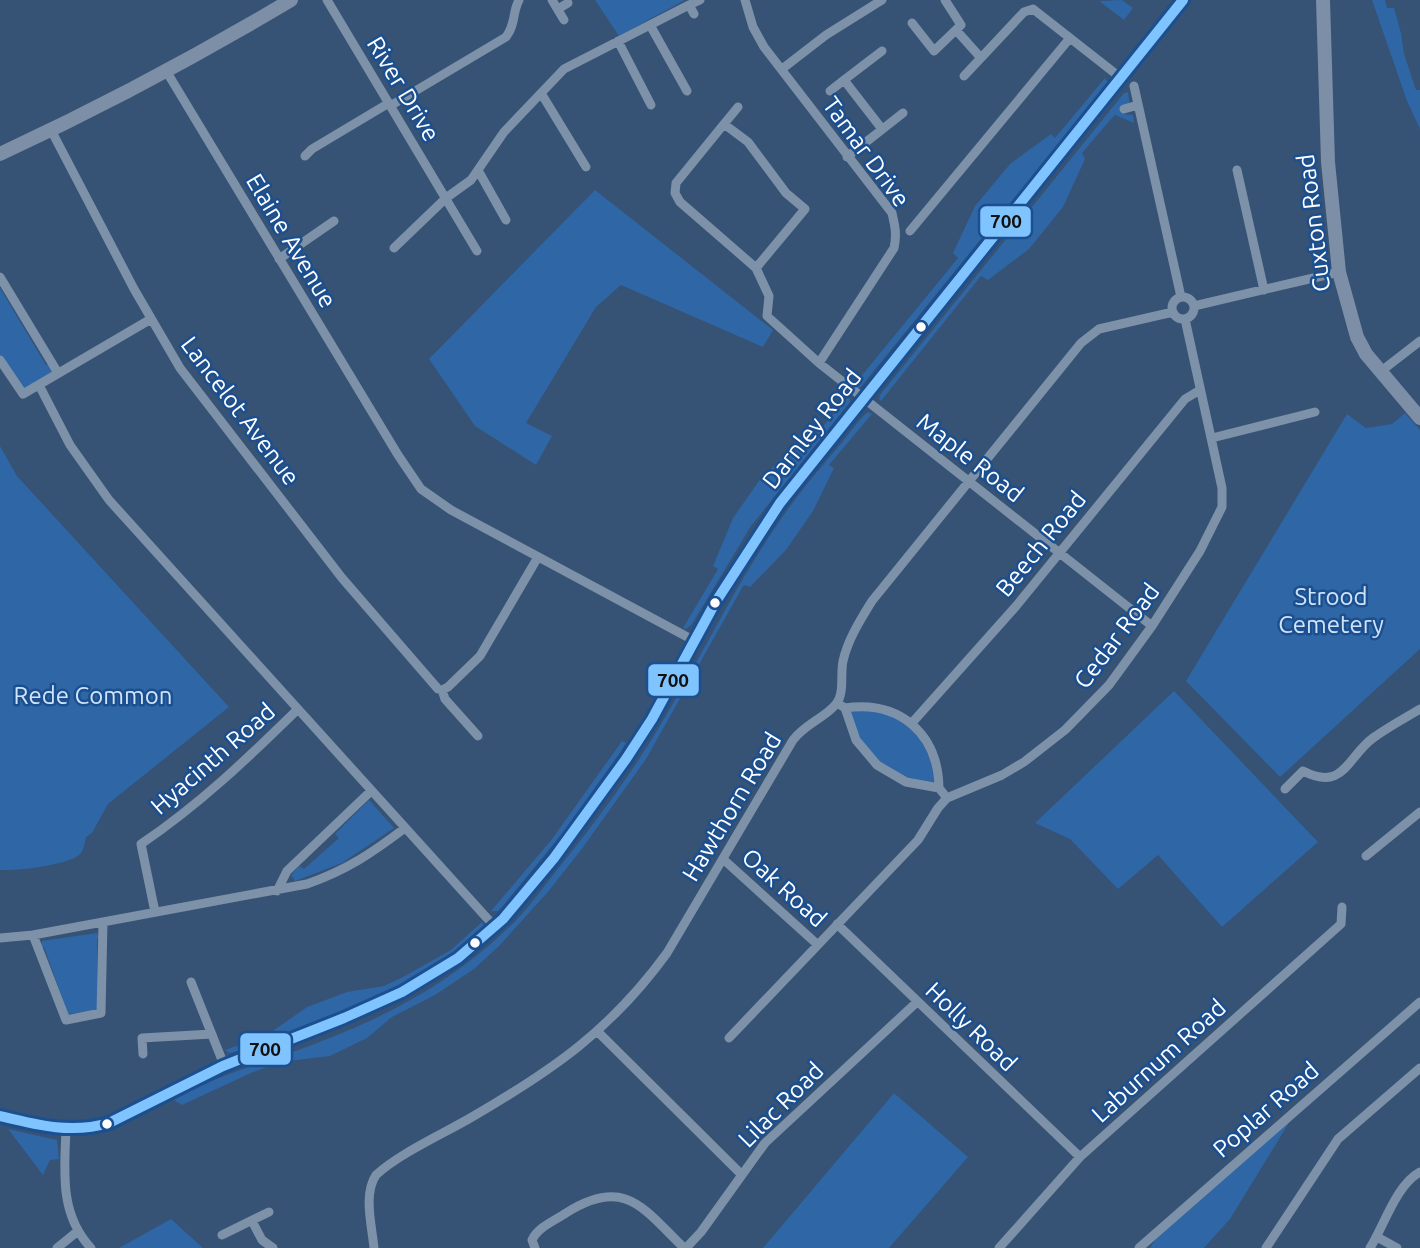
<svg xmlns="http://www.w3.org/2000/svg" width="1420" height="1248" viewBox="0 0 1420 1248" font-family="Ubuntu,sans-serif">
  <rect width="100%" height="100%" fill="#365274"/>
  <!-- green -->
  <path fill="#2f66a5" d="M595,0H685L619,36Z
    M1122,0L1133,8L1124,20L1099,1Z
    M1372,0H1385L1387,8H1394L1401,33L1404,54L1416,90H1420V129L1407,101Z
    M1105,78L1108,83L859,389L854,385L958,258L953,253L975,206L1010,164L1051,134L1055,138Z
    M1128,92L1130,106L1123,107L1124,114L1133,115L1134,123L1115,115L1111,119L1082,153L1085,159L1063,207L1029,249L988,280L981,276L881,401L879,399L880,395L1124,93Z
    M595,190L773,330L763,347L621,285L596,307L526,423L552,436L536,465L475,426L429,359Z
    M0,288L46,365L50,364L53,374L26,390L20,388L0,355Z
    M849,396L850,402L751,526L692,624L686,629L683,628L718,569L713,566L733,518L761,478L801,441L807,445Z
    M868,412L872,414L829,465L834,468L813,511L786,550L750,587L744,585L742,588L646,759L581,850L547,893L499,946L474,969L435,995L392,1017L367,1038L330,1056L281,1062L253,1072L182,1105L174,1100C212,1077 259,1064 301,1049C378,1021 446,987 506,930C525,913 541,890 557,870C595,823 633,772 664,719C708,645 744,567 797,497C812,477 828,459 844,440C851,431 859,419 868,412Z
    M1405,413L1420,430V649L1280,777L1186,681L1347,414L1366,428L1392,424Z
    M0,446L17,476L229,707L108,804L92,833L86,837C85,842 84,849 81,853C72,865 16,871 0,870Z
    M1174,691L1318,842L1222,927L1158,855L1118,889L1070,839L1035,823Z
    M858,710C867,711 878,711 887,714C917,724 934,755 934,785C884,776 866,760 849,712Z
    M622,741L626,743L619,754L565,830L502,907L498,911H491L552,839Z
    M369,800L394,828L342,863L295,881L291,875L299,866L304,869L339,838L335,834Z
    M482,922L484,925C454,974 291,1031 234,1052L229,1053L225,1050L267,1035L307,1007L347,992L384,986L403,977L451,950Z
    M97,933L100,939H97V1010L68,1014L44,947L41,948L42,941Z
    M894,1093L968,1157L889,1248H763Z
    M1292,1118L1230,1219L1204,1248H1150L1155,1240L1236,1165Z
    M8,1129L57,1140L59,1159L50,1160L43,1175Z
    M171,1219L203,1248H119Z"/>
  <g fill="none" stroke-linecap="round" stroke-linejoin="round">
    <!-- street -->
    <path stroke="#7d92a8" stroke-width="9" d="M327,0L477,251
      M552,0L564,20
      M745,0L753,27L764,47L892,213C895,226 897,235 894,248L819,363
      M689,5L700,0
      M558,9L568,3
      M912,23L934,51L961,25L945,0
      M650,25L687,91
      M956,30L981,58
      M618,41L651,105
      M165,69L398,455L421,489L451,510L693,640
      M782,69L826,35L882,0
      M964,76L1024,12L1033,9L1121,78
      M1134,86L1181,297
      M830,91L844,80
      M541,93L586,167
      M390,106L506,37C516,24 512,13 519,0
      M1124,109L1138,105
      M724,124L738,107
      M882,129L844,80L882,51
      M51,130L134,289L180,368L342,578L438,689L442,690L448,687L480,656L538,557
      M305,156L312,149L389,103
      M847,157L903,113
      M1237,170L1264,290
      M479,172L506,220
      M910,231L1070,38
      M394,248L446,198L471,180L504,132L564,69L689,5L694,14
      M279,259L334,221
      M756,268L805,209L786,193L748,142L724,124L676,183L675,193L680,202L756,268L769,296L767,316L819,363L1152,626
      M0,277L58,373
      M1172 308a11 11 0 1 1 22 0a11 11 0 1 1-22 0Z
      M1194,306L1339,272
      M0,360L23,394L151,319
      M1380,372L1420,341
      M39,385L70,445L109,500L495,927
      M1212,438L1315,412
      M442,690L445,699L478,736
      M837,703L845,708L856,740L877,765L906,782L939,788L947,798
      M845,708C899,700 938,733 939,788
      M911,724L1017,605L1185,399L1200,390
      M1285,789L1303,771C1344,792 1347,757 1373,738C1388,727 1405,718 1420,709
      M1366,856L1420,812
      M723,859L818,945
      M277,891L287,871L371,791
      M155,912L141,844C199,805 248,758 298,709
      M837,924L1080,1157
      M33,935L66,1020L101,1013L103,922
      M0,938L33,935L307,884C347,870 372,853 405,828
      M191,982L224,1065
      M598,1032L741,1174
      M729,1038L918,840L938,808L947,798L1002,775L1024,762L1065,730L1109,685L1152,626L1200,551L1222,507V488L1185,319
      M143,1054L142,1038L212,1034
      M66,1131C64,1173 60,1215 91,1248
      M252,1221L262,1240L273,1248
      M222,1235L269,1212
      M1377,1237L1397,1248
      M57,1248L78,1231
      M374,1248C372,1226 363,1194 376,1175C400,1153 443,1134 472,1117C553,1070 611,1030 667,953L793,740C806,723 825,718 836,704C845,693 840,674 843,661C848,639 861,619 872,601L1081,343L1099,329L1173,312
      M535,1248L532,1240C538,1227 554,1221 566,1213C625,1176 643,1208 684,1248
      M686,1248L701,1232L765,1143L917,1002
      M999,1248L1080,1157L1341,924L1342,907
      M1139,1248L1420,1002
      M1266,1248L1338,1139L1420,1068
      M1370,1248C1384,1226 1396,1185 1420,1172"/>
    <!-- secondary -->
    <path stroke="#798da4" stroke-width="12" d="M0,1116C38,1125 72,1137 109,1123C147,1104 184,1083 223,1066C302,1032 387,1009 458,958C501,928 535,884 566,843C594,806 621,769 645,730C663,700 677,667 695,637C721,591 750,546 780,503L1183,0"/>
    <!-- primary -->
    <path stroke="#7d8ea7" stroke-width="14" d="M1323,0L1328,162L1339,272L1357,337L1366,354L1420,418
      M0,154C99,108 197,56 291,0"/>
    <!-- bus-1 casing -->
    <g stroke="#1b4f8f" stroke-width="16">
      <path id="bus-1" d="M0,1116C37,1125 71,1134 109,1123L223,1066L344,1018L402,992L458,958L503,919L554,858L626,759L652,719L715,603L780,503L1183,0"/>
    </g>
    <!-- bus-1 -->
    <use href="#bus-1" stroke="#80c4ff" stroke-width="10"/>
  </g>
  <!-- markers -->
  <g fill="#fff" stroke="#1b4f8f" stroke-width="2.5">
    <circle cx="921" cy="327" r="6"/>
    <circle cx="715" cy="603" r="6"/>
    <circle cx="475" cy="943" r="6"/>
    <circle cx="107" cy="1124" r="6"/>
  </g>
  <g text-anchor="middle" stroke-width="5" stroke-linejoin="round" paint-order="stroke">
    <!-- street labels -->
    <g font-size="24" fill="#fff" stroke="#1b4f8f">
      <text transform="translate(403 89) rotate(59)" y="8">River Drive</text>
      <text transform="translate(866 152) rotate(54)" y="8">Tamar Drive</text>
      <text transform="translate(1314 223) rotate(-97)" y="8">Cuxton Road</text>
      <text transform="translate(291 241) rotate(59)" y="8">Elaine Avenue</text>
      <text transform="translate(240 411) rotate(53)" y="8">Lancelot Avenue</text>
      <text transform="translate(812 429) rotate(-52)" y="8">Darnley Road</text>
      <text transform="translate(970 458) rotate(38)" y="8">Maple Road</text>
      <text transform="translate(1041 544) rotate(-51)" y="8">Beech Road</text>
      <text transform="translate(1117 636) rotate(-53)" y="8">Cedar Road</text>
      <text transform="translate(213 759) rotate(-41)" y="8">Hyacinth Road</text>
      <text transform="translate(732 807) rotate(-59)" y="8">Hawthorn Road</text>
      <text transform="translate(784 888) rotate(42)" y="8">Oak Road</text>
      <text transform="translate(971 1027) rotate(44)" y="8">Holly Road</text>
      <text transform="translate(1159 1061) rotate(-42)" y="8">Laburnum Road</text>
      <text transform="translate(781 1105) rotate(-45)" y="8">Lilac Road</text>
      <text transform="translate(1266 1110) rotate(-41)" y="8">Poplar Road</text>
    </g>
    <!-- park labels -->
    <g font-size="24" fill="#cfe3fa" stroke="#1b4f8f">
      <text x="1331" y="605">Strood<tspan x="1331" dy="28">Cemetery</tspan></text>
      <text x="93" y="704">Rede Common</text>
    </g>
  </g>
  <g stroke="#1b4f8f" stroke-width="2.5">
    <rect x="979" y="205" width="53" height="33" rx="7" fill="#80c4ff"/>
    <rect x="647" y="663" width="53" height="34" rx="7" fill="#80c4ff"/>
    <rect x="239" y="1032" width="53" height="34" rx="7" fill="#80c4ff"/>
  </g>
  <g font-size="19" text-anchor="middle" font-weight="bold" fill="#111">
    <text x="1006" y="228">700</text>
    <text x="673" y="687">700</text>
    <text x="265" y="1056">700</text>
  </g>
</svg>
